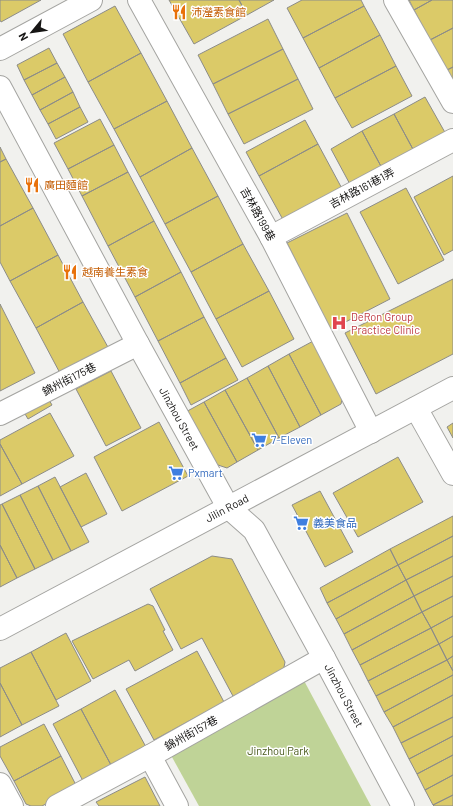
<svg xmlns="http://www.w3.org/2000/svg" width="453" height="806" viewBox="0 0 453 806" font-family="Barlow,'Noto Sans TC',sans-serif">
  <rect width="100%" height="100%" fill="#f1f1ee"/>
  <!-- green -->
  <path fill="#bfd397" d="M301,675L371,806H199L167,748Z"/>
  <!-- building -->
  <path fill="#dbca68" stroke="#8c8c89" d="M0,0H41L1,22L0,20Z
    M169,0H239L247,15L194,44Z
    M239,0H274L247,15Z
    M302,0H361L364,6L303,38L287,8Z
    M409,0H432L414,10Z
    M432,0H453V28L430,40L414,10Z
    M115,6L141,53L88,82L63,34Z
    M364,6L380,35L319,68L303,38Z
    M268,19L283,49L213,84L198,55Z
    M453,28V67L447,70L430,40Z
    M380,35L396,66L335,98L319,68Z
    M49,48L57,63L24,80L17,65Z
    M283,49L298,79L228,114L213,84Z
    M141,53L167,101L114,129L88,82Z
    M57,63L65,77L32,95L24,80Z
    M396,66L412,96L352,128L335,98Z
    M453,67V81L447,70Z
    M65,77L73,92L40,110L32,95Z
    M298,79L313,109L244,144L228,114Z
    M73,92L80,107L48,124L40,110Z
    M425,97L447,136L415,153L394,114Z
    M167,101L192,148L140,177L114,129Z
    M80,107L88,122L56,139L48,124Z
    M394,114L415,153L383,170L362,131Z
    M100,119L114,145L68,169L54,143Z
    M305,120L318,144L259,176L246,152Z
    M362,131L383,170L352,188L331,149Z
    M318,144L346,196L287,227L259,176Z
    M114,145L128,172L82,196L68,169Z
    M0,147L6,159L0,162Z
    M192,148L218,196L165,224L140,177Z
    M6,159L33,208L0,226V162Z
    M128,172L154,221L108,246L82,196Z
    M453,176V250L444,255L414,197Z
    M406,188L444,260L398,284L360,212Z
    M218,196L243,244L191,272L165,224Z
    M33,208L58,255L10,281L0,262V226Z
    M347,213L390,299L330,330L287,243Z
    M154,221L181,272L135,297L108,246Z
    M243,244L269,291L216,319L191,272Z
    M58,255L83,302L36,328L10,281Z
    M181,272L204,317L158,341L135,297Z
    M453,279V354L376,394L345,333Z
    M269,291L294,339L242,367L216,319Z
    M83,302L109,349L61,375L36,328Z
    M0,304L35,373L0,391Z
    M204,317L226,358L180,383L158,341Z
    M317,339L344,390L341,404L321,415L289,354Z
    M289,354L321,415L300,427L268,366Z
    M226,358L238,380L191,405L180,383Z
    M268,366L300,427L279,438L247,378Z
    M111,371L141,428L106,446L76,389Z
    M247,378L279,438L258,450L225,390Z
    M225,390L258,450L237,462L204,402Z
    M45,393L52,405L28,419L21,407Z
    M204,402L237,462L227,468L209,462L182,414Z
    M50,413L74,456L22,484L0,444V440Z
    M159,422L188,476L122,511L94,457Z
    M453,423V438L447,427Z
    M0,444L22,484L0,496Z
    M398,457L423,502L358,537L333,493Z
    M86,473L107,514L81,527L60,487Z
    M55,477L89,542L71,551L38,486Z
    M38,486L71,551L53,560L20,495Z
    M320,491L353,552L325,567L292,505Z
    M20,495L53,560L35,569L2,504Z
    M2,504L35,569L17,578L0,545V505Z
    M453,516V536L398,565L390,549Z
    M453,536V556L406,580L398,565Z
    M0,545L17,578L0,587Z
    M390,549L398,565L327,603L320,588Z
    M212,556L232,559L285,662L282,677L234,698L202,638L181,649L150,589Z
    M453,556V576L414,596L406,580Z
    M398,565L406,580L336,619L327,603Z
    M453,576V596L422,612L414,596Z
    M406,580L414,596L344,634L336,619Z
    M414,596L422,612L352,650L344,634Z
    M453,596V616L431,628L422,612Z
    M148,604L153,606L165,630L163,631L173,650L135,671L129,660L93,679L72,641Z
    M422,612L431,628L360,665L352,650Z
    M453,616V636L439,644L431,628Z
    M431,628L439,644L368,681L360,665Z
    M66,633L91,681L56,700L31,652Z
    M453,636V656L447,660L439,644Z
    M439,644L447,660L376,696L368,681Z
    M197,651L224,702L154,740L126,689Z
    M31,652L59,706L22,725L0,683V668Z
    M453,656V671L447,660Z
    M447,660L453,671V675L384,712L376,696Z
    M453,675V695L393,727L384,712Z
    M0,683L22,725L0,737Z
    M115,690L146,747L111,765L81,709Z
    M453,695V717L401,743L393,727Z
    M81,709L111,765L83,781L53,724Z
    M453,717V736L409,759L401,743Z
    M44,724L61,756L14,781L0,756V747Z
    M453,736V755L417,774L409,759Z
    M453,755V775L425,790L417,774Z
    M61,756L77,787L42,806H31L26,804L14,781Z
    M453,775V795L433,805L425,790Z
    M145,777L160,806H99L96,802Z
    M453,795V806H434L433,805Z"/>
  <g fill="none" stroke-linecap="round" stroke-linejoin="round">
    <!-- minor casing -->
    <g stroke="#a4a4a1" stroke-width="24">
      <g id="minor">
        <path d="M139,0L271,237L371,432"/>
        <path d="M395,0L453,102"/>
        <path d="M0,49L91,0"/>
        <path id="s1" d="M0,87L138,344L228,507L254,530L324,658L403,806"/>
        <path d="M271,237L453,140"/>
        <path d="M416,408L453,474"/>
        <path d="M0,414L138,344"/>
        <path id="s2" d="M0,629L453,388"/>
        <path d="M150,756L177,806"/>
        <path d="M0,784L12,806"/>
        <path d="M57,806L150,756L324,658"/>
      </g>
    </g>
    <!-- minor -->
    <use href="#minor" stroke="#fff" stroke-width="22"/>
  </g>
  <!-- icons -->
  <defs>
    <g id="restaurant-bare" transform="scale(1.2)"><path d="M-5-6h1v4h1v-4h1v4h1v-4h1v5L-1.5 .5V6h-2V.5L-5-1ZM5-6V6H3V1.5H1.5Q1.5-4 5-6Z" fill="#e8710a" stroke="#fff" stroke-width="2.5" paint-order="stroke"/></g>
    <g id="hospital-bare" transform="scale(1.2)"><path d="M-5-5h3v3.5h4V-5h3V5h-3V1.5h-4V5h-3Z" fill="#e0444e" stroke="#fff" stroke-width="2.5" paint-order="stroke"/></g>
    <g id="supermarket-bare" transform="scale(1.2)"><path d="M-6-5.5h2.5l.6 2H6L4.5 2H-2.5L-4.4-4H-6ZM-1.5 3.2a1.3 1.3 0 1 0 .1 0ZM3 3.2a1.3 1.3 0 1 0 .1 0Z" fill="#3f7fe0" stroke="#fff" stroke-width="2.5" paint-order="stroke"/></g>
  </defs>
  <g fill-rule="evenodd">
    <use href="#restaurant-bare" x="179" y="12"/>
    <use href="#restaurant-bare" x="32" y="185"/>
    <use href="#restaurant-bare" x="70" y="272"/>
    <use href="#hospital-bare" x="339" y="323"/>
    <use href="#supermarket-bare" x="259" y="440"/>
    <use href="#supermarket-bare" x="176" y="473"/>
    <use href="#supermarket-bare" x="301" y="523"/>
  </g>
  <g text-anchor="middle" stroke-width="3" stroke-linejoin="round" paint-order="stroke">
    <!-- food labels -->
    <g font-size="11" fill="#c56008" stroke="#fff" text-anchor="start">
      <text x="191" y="16">沛瀅素食館</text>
      <text x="44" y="189">廣田麵館</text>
      <text x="82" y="276">越南養生素食</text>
    </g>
    <!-- street labels -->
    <g font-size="11" fill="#171615" stroke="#fff">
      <text transform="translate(362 188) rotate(-28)" y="4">吉林路161巷1弄</text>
      <text transform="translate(258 214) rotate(61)" y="4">吉林路199巷</text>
      <text transform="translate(69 379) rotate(-27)" y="4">錦州街175巷</text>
      <text dy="4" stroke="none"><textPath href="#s1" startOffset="377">Jinzhou Street</textPath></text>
      <text dy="4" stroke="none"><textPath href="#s2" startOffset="257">Jilin Road</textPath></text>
      <text dy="4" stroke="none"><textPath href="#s1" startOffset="701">Jinzhou Street</textPath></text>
      <text transform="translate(191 733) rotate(-29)" y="4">錦州街157巷</text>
    </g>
    <!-- health labels -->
    <g font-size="11" fill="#be3a42" stroke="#fff" text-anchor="start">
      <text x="351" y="321">DeRon Group<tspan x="351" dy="13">Practice Clinic</tspan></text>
    </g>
    <!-- shop labels -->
    <g font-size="11" fill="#366cbe" stroke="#fff" text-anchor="start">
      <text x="271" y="444">7-Eleven</text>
      <text x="188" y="477">Pxmart</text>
      <text x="313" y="527">義美食品</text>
    </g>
    <!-- park labels -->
    <g font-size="11" fill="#475819" stroke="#fff">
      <text x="278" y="755">Jinzhou Park</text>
    </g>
  </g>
  <!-- north arrow -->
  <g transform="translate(32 32) rotate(241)" stroke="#ffffff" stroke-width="3" paint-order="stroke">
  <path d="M0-3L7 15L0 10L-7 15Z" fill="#171615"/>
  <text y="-6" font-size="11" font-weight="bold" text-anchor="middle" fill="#171615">N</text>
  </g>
</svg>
